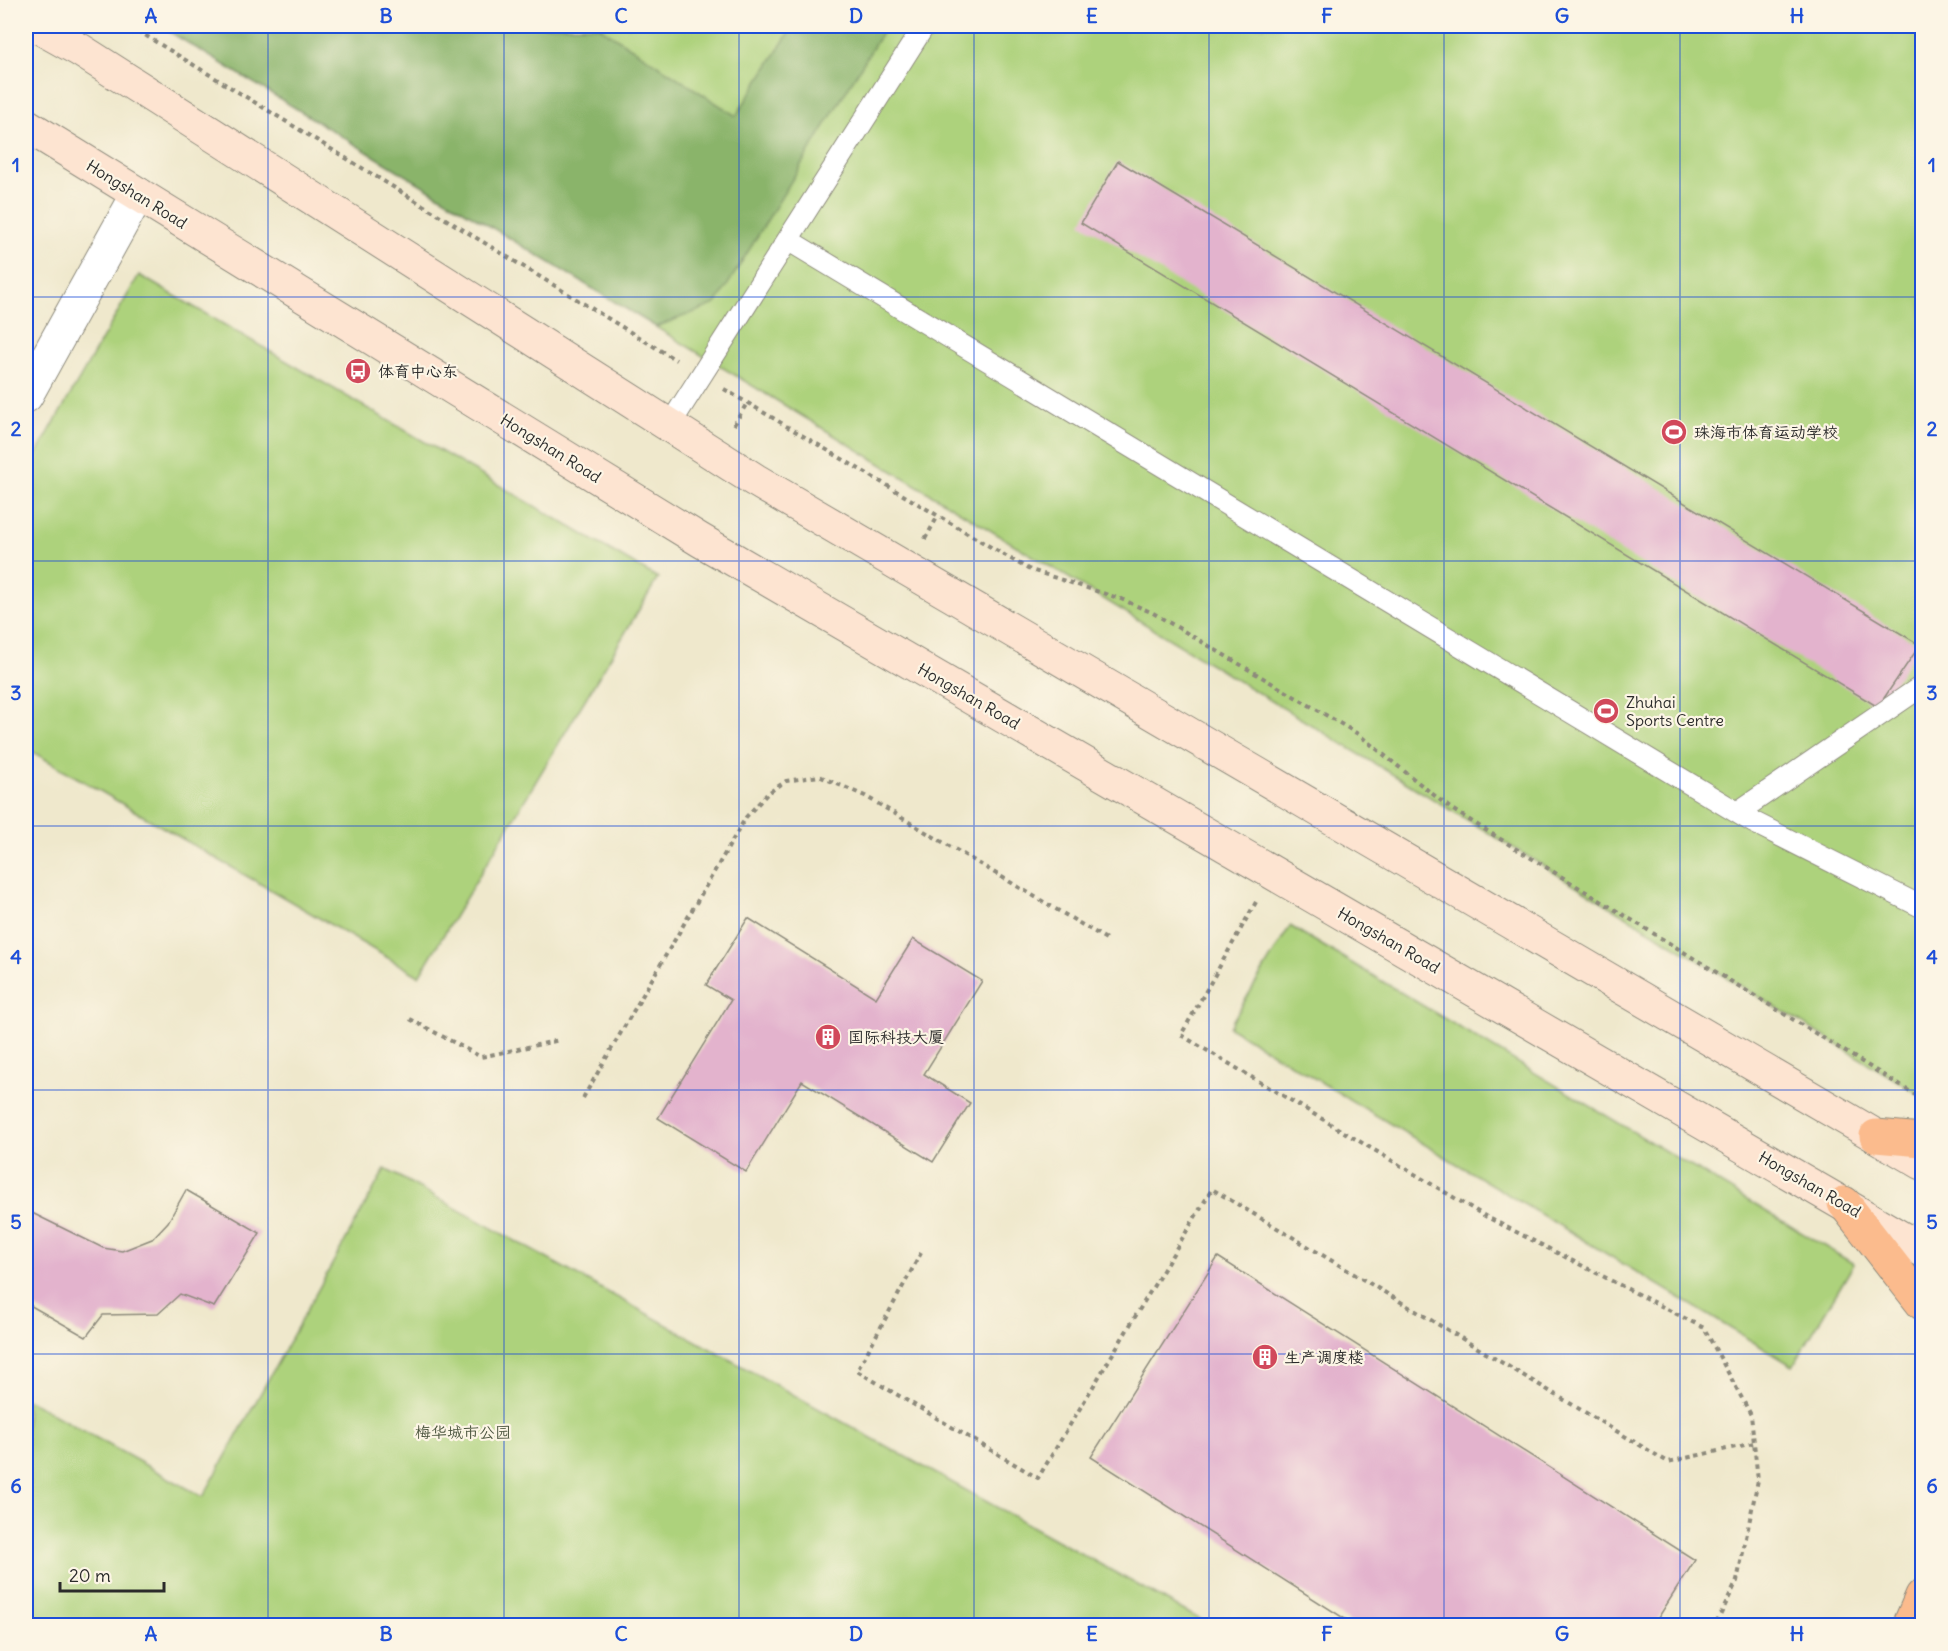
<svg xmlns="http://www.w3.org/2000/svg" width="1948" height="1651" viewBox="0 0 1948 1651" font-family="Delius,'LXGW WenKai TC',sans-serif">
  <rect width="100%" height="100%" fill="#fcf5e5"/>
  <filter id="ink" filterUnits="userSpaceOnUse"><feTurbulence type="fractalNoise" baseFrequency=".0167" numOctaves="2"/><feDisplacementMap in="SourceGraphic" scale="12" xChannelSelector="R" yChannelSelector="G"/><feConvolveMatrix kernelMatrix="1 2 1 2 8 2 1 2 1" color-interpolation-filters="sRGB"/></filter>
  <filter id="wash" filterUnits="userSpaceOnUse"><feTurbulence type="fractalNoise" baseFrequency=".008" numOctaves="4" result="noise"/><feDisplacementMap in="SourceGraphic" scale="24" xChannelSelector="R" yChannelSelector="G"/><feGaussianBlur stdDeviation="1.35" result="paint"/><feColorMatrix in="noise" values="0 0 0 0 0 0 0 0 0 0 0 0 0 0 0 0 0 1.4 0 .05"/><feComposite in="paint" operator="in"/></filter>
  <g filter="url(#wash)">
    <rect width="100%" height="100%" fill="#efe8cc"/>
    <!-- green -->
    <path fill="#add27b" stroke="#6c7e53" stroke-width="1.5" d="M160,26H1922V1096Z
      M139,275L658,578L419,976L26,748V472Z
      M1290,926L1854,1264L1793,1366L1229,1027Z
      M385,1169L1210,1625H26V1399L203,1497Z"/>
    <!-- forest -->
    <path fill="#8ab46b" stroke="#5a704b" stroke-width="1.5" d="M160,26H598L736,116L793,26H886L716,304L656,327Z"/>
    <g id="blocks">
      <!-- building -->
      <path fill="#e3b3cd" d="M1118,161L1920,645L1878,707L1081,223Z
        M748,918L876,998L913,939L982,981L924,1074L970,1103L933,1162L802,1081L746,1172L658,1118L731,1000L706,985Z
        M186,1190L260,1233L214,1307L180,1294L158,1314L103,1315L86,1337L26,1303V1210L103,1248L122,1251L152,1239L168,1222Z
        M1218,1257L1695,1560L1653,1626H1356L1091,1457Z"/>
    </g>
  </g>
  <g filter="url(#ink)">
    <use href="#blocks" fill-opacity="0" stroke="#8d8a7c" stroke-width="1.5"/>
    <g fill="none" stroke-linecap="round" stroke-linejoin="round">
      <!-- service casing -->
      <g stroke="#8d8a7c" stroke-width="23">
        <path id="service" d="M788,240L1753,822L1922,907
          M669,426L924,26
          M1738,812L1922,686"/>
      </g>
      <!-- minor casing -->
      <g stroke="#8d8a7c" stroke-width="35">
        <path id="minor" d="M26,396L138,194"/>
      </g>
      <!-- secondary casing -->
      <g stroke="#8d8a7c" stroke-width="35">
        <path id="secondary" d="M37,26L80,50L755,480L1922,1163
          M26,125L700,540L1922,1250"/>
      </g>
      <!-- primary casing -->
      <g stroke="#8d8a7c" stroke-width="35">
        <path id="primary" d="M1876,1136L1922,1140
          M1844,1203L1922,1303
          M1909,1626L1922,1596"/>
      </g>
      <!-- path -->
      <path stroke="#8d8a7c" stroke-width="4" stroke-dasharray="4.5 4.5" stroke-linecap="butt" d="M130,26L676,360
        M724,389L1028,569L1121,599L1153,613L1358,734L1450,808L1922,1099
        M734,425L747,403
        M925,539L938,516
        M1256,902L1181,1035L1485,1216L1704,1328L1751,1415L1758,1480L1737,1581L1715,1626
        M410,1019L481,1057L560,1040
        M583,1098L746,817L768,793L786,781L819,776L865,796L1108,940
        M921,1253L857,1371L1038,1478L1212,1189L1668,1462L1754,1443"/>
      <!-- service -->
      <use href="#service" stroke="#fff" stroke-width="21"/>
      <!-- minor -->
      <use href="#minor" stroke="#fff" stroke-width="33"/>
      <!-- secondary -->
      <use href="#secondary" stroke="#fde4d1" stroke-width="33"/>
      <!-- primary -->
      <use href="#primary" stroke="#fbbb8d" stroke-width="33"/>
    </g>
  </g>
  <!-- grid -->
  <path fill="none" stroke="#1d4ed8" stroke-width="1.5" stroke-opacity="0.55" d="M268,26V1626M504,26V1626M739,26V1626M974,26V1626M1209,26V1626M1444,26V1626M1680,26V1626M26,297H1922M26,561H1922M26,826H1922M26,1090H1922M26,1354H1922"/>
  <!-- icons -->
  <defs>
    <g id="bus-disc" transform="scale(1.35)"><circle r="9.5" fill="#d1495b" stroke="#fcf5e5"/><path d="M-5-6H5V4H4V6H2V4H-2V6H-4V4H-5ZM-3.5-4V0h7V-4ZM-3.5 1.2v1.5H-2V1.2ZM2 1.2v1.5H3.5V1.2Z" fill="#fff"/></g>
    <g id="stadium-disc" transform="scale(1.35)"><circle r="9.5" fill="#d1495b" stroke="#fcf5e5"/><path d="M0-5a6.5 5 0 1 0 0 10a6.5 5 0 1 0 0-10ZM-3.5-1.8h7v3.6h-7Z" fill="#fff"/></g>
    <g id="building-disc" transform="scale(1.35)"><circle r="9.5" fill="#d1495b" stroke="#fcf5e5"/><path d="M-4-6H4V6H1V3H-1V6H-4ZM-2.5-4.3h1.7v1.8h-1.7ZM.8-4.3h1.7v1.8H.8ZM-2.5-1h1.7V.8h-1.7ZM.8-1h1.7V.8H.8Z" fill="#fff"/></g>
  </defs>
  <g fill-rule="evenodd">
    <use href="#bus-disc" x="358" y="371"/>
    <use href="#stadium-disc" x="1674" y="432"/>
    <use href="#stadium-disc" x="1606" y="711"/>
    <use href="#building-disc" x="828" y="1037"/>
    <use href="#building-disc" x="1265" y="1357"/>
  </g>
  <g text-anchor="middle" stroke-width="4.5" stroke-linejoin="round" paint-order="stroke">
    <!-- street labels -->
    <g font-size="16" fill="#2b2b2b" stroke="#fcf5e5">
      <text transform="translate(137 194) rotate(32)" y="6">Hongshan Road</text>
      <text transform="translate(551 448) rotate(32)" y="6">Hongshan Road</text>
      <text transform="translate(969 696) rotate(30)" y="6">Hongshan Road</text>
      <text transform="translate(1389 940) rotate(30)" y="6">Hongshan Road</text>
      <text transform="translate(1810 1184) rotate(30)" y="6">Hongshan Road</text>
    </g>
    <!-- poi labels -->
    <g font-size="16" fill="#2b2b2b" stroke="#fcf5e5" text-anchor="start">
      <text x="378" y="377">体育中心东</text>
      <text x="1694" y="438">珠海市体育运动学校</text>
      <text x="1626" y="708">Zhuhai<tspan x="1626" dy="18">Sports Centre</tspan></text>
      <text x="848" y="1043">国际科技大厦</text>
      <text x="1284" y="1363">生产调度楼</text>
    </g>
    <!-- park labels -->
    <g font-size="16" fill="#4c553f" stroke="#fcf5e5">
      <text x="463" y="1438">梅华城市公园</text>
    </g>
  </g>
  <!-- margin -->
  <rect width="1948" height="1651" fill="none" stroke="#fcf5e5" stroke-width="66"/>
  <!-- scale -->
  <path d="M60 1582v9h104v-9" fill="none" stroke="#2b2b2b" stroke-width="3"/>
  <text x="69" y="1582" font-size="18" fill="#2b2b2b" stroke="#fcf5e5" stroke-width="4.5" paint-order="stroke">20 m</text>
  <rect x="33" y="33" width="1882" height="1585" fill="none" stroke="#1d4ed8" stroke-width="2"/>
  <g font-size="20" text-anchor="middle" font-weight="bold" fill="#1d4ed8">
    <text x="151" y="23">A</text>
    <text x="386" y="23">B</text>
    <text x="621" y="23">C</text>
    <text x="856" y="23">D</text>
    <text x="1092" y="23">E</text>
    <text x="1327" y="23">F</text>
    <text x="1562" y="23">G</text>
    <text x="1797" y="23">H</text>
    <text x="16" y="172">1</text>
    <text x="1932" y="172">1</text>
    <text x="16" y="436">2</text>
    <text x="1932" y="436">2</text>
    <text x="16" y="700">3</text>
    <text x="1932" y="700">3</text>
    <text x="16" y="964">4</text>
    <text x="1932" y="964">4</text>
    <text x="16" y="1229">5</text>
    <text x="1932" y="1229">5</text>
    <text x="16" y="1493">6</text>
    <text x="1932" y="1493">6</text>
    <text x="151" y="1641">A</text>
    <text x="386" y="1641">B</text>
    <text x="621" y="1641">C</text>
    <text x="856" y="1641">D</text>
    <text x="1092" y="1641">E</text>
    <text x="1327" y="1641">F</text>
    <text x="1562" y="1641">G</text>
    <text x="1797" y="1641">H</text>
  </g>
</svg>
